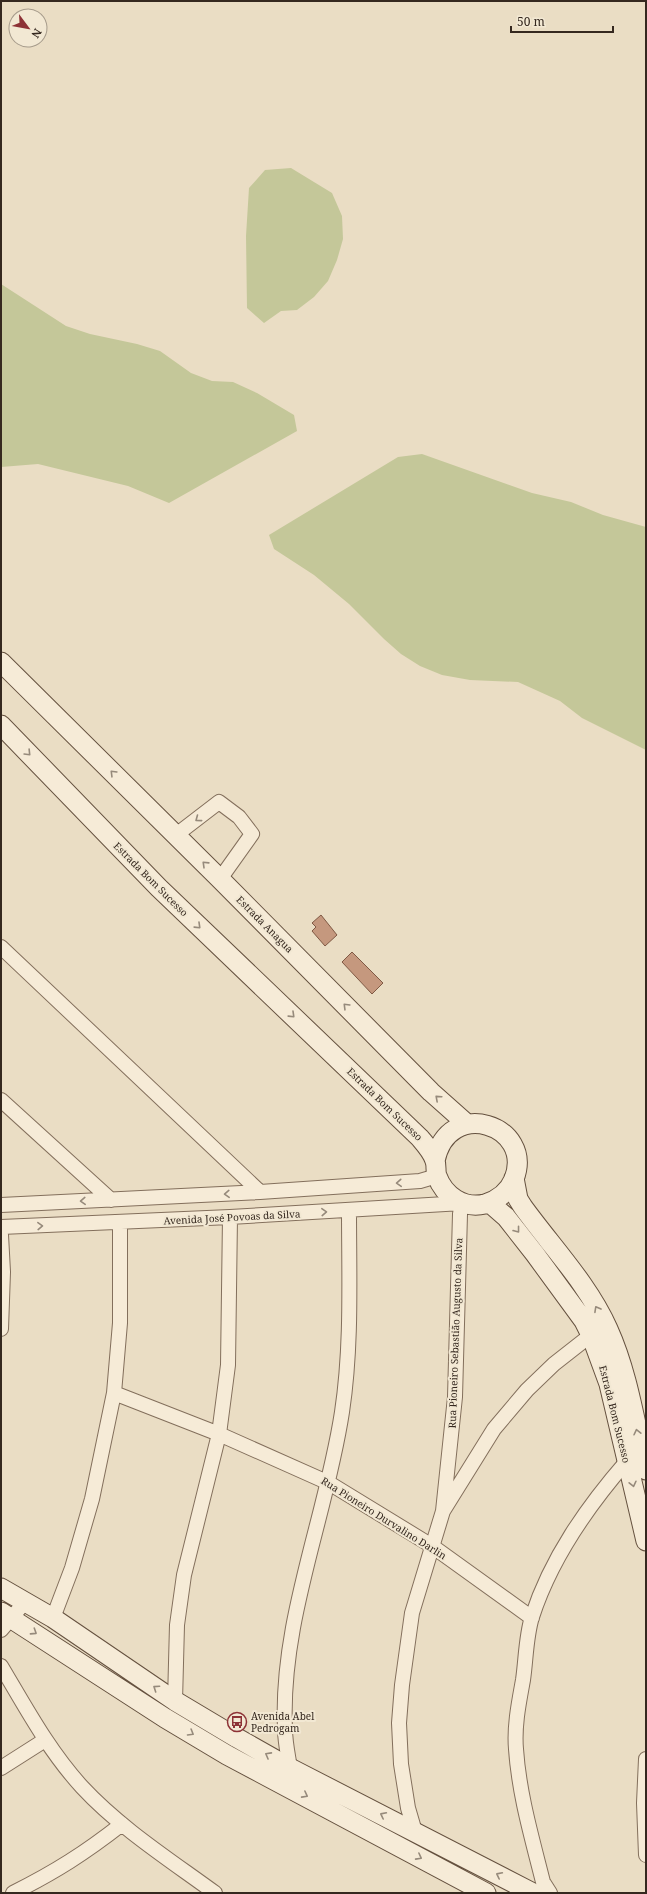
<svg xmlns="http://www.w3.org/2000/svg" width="647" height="1894" viewBox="0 0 647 1894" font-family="'Noto Serif',serif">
  <rect width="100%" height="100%" fill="#eaddc4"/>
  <!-- green -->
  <path fill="#c4c799" d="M291,168L332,193L342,216L343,239L337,260L328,281L314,297L297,310L281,311L264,323L247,308L246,236L249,188L265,170Z
    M1,284L66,326L90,334L137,344L160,351L191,373L212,381L233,382L257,393L294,415L297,431L169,503L128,486L38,464L1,467Z
    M422,454L532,493L571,502L603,515L646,527V750L582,718L560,701L518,682L470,680L442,675L420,666L401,654L384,639L349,604L314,575L274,549L269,535L398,457Z"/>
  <!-- building -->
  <path fill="#c5987e" stroke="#805944" d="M321,915L337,935L325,946L312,931L316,927L312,923Z
    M352,952L383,983L372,994L342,962Z"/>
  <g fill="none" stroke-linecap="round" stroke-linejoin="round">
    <!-- street casing -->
    <g stroke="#836f5c" stroke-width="16">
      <path id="street" d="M176,835L219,802L239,817L252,834L220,879
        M1,947L260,1192
        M1,1100L111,1200
        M1,1205L260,1192L420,1181L437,1176
        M1,1227L230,1217L462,1203L460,1214L455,1397L443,1511
        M1,1235L3,1272L1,1329
        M114,1393L219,1434L329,1483L432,1546L532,1618
        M53,1618L72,1568L92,1499L114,1393L120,1323V1222
        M1,1630L25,1602
        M1,1666C26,1708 49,1751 82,1787C120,1828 170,1860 215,1893
        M175,1701L177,1625L184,1575L219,1434L228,1365L230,1217
        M646,1759L644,1803L646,1855
        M1,1768L45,1740
        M290,1768C288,1755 285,1742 285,1729C280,1621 326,1518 342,1412C352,1346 349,1277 349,1210
        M415,1832L408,1808L401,1764L399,1723L402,1685L412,1613L443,1511L494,1429L527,1390L554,1364L591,1335
        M13,1893C55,1872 85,1853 122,1824
        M550,1893L543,1882C532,1838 519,1794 516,1749C514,1726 519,1702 523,1680C526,1659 526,1636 532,1617C551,1558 587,1507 627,1461"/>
    </g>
    <!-- secondary casing -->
    <g stroke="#65513f" stroke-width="21">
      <path id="secondary" d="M1,662L220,879L431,1092L467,1124
        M1,725L159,888L420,1138C426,1145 433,1153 435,1161C437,1166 435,1171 437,1176C444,1196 464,1209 485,1204C498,1200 509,1191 514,1179C535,1125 448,1096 435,1161
        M514,1178L518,1199L523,1207C552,1247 588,1284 608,1329C628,1373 635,1423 646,1470
        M490,1203L506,1217L535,1254L584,1321L591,1335L609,1384L646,1541
        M1,1588L53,1618L175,1701L237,1738L290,1768L533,1893
        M1,1612L165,1718L227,1755L486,1893"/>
    </g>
    <!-- street -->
    <use href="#street" stroke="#f6ebd7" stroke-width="14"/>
    <!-- secondary -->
    <use href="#secondary" stroke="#f6ebd7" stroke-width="19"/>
  </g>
  <!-- one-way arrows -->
  <defs><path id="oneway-chevron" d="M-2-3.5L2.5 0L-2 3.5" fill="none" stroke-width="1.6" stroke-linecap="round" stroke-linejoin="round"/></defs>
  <g stroke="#968a7b">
    <use href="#oneway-chevron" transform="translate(28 753) rotate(46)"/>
    <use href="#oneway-chevron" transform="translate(113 773) rotate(-135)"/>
    <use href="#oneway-chevron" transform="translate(198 819) rotate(143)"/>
    <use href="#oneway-chevron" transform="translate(205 864) rotate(-136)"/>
    <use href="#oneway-chevron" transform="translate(198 926) rotate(44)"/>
    <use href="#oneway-chevron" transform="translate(346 1006) rotate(-135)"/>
    <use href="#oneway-chevron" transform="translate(292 1015) rotate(44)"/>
    <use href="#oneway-chevron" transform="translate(438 1098) rotate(-138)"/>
    <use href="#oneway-chevron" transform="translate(399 1183) rotate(176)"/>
    <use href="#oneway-chevron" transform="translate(227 1194) rotate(177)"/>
    <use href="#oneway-chevron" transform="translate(83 1201) rotate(177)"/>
    <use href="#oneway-chevron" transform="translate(324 1212) rotate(-3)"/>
    <use href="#oneway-chevron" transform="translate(40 1226) rotate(-2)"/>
    <use href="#oneway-chevron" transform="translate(517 1230) rotate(52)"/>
    <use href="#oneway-chevron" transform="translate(597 1309) rotate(-119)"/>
    <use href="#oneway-chevron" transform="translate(637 1432) rotate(-103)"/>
    <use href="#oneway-chevron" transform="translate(633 1484) rotate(77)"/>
    <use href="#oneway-chevron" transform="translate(34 1632) rotate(33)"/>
    <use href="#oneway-chevron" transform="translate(156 1688) rotate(-146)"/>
    <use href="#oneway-chevron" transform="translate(191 1733) rotate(31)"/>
    <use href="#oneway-chevron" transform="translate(268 1755) rotate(-151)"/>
    <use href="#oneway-chevron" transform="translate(305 1795) rotate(28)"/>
    <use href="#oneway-chevron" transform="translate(383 1815) rotate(-153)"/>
    <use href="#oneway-chevron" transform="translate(419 1857) rotate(28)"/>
    <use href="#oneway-chevron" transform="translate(499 1875) rotate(-153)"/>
  </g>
  <!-- icons -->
  <defs>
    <g id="bus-ring" transform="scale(1)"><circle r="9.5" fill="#f2e8d3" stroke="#8d3236" stroke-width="1.5"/><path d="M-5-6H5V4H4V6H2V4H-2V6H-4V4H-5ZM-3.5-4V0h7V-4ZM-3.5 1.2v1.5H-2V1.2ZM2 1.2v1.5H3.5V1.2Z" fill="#8d3236"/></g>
  </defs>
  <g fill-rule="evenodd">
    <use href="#bus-ring" x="237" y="1722"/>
  </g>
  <g text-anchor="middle" stroke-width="4" stroke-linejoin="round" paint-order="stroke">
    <!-- street labels -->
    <g font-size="10" fill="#35281f" stroke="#f2e8d3">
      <text transform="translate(151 879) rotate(45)" y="4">Estrada Bom Sucesso</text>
      <text transform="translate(265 924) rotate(45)" y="4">Estrada Anagua</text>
      <text transform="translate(385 1104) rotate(44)" y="4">Estrada Bom Sucesso</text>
      <text transform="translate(232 1217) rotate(-3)" y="4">Avenida José Povoas da Silva</text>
      <text transform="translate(455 1333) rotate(-88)" y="4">Rua Pioneiro Sebastião Augusto da Silva</text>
      <text transform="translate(615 1414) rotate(76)" y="4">Estrada Bom Sucesso</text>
      <text transform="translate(384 1518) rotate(32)" y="4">Rua Pioneiro Durvalino Darlin</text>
    </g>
    <!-- poi labels -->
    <g font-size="10" fill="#35281f" stroke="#f2e8d3" text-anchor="start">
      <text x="251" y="1720">Avenida Abel<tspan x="251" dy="12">Pedrogam</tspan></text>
    </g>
  </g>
  <!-- border -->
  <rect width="647" height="1894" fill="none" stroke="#35281f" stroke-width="4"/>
  <!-- north arrow -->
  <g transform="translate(28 28) rotate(122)"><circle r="19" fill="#f2e8d3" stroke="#a69b8b"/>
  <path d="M0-3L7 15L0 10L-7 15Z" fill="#8d3236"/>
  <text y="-6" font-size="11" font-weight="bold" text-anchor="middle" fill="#35281f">N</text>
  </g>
  <!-- scale -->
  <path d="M511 26v6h102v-6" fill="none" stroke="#35281f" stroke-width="2"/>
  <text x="517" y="26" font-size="12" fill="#35281f" stroke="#f2e8d3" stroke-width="3" paint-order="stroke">50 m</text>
</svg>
